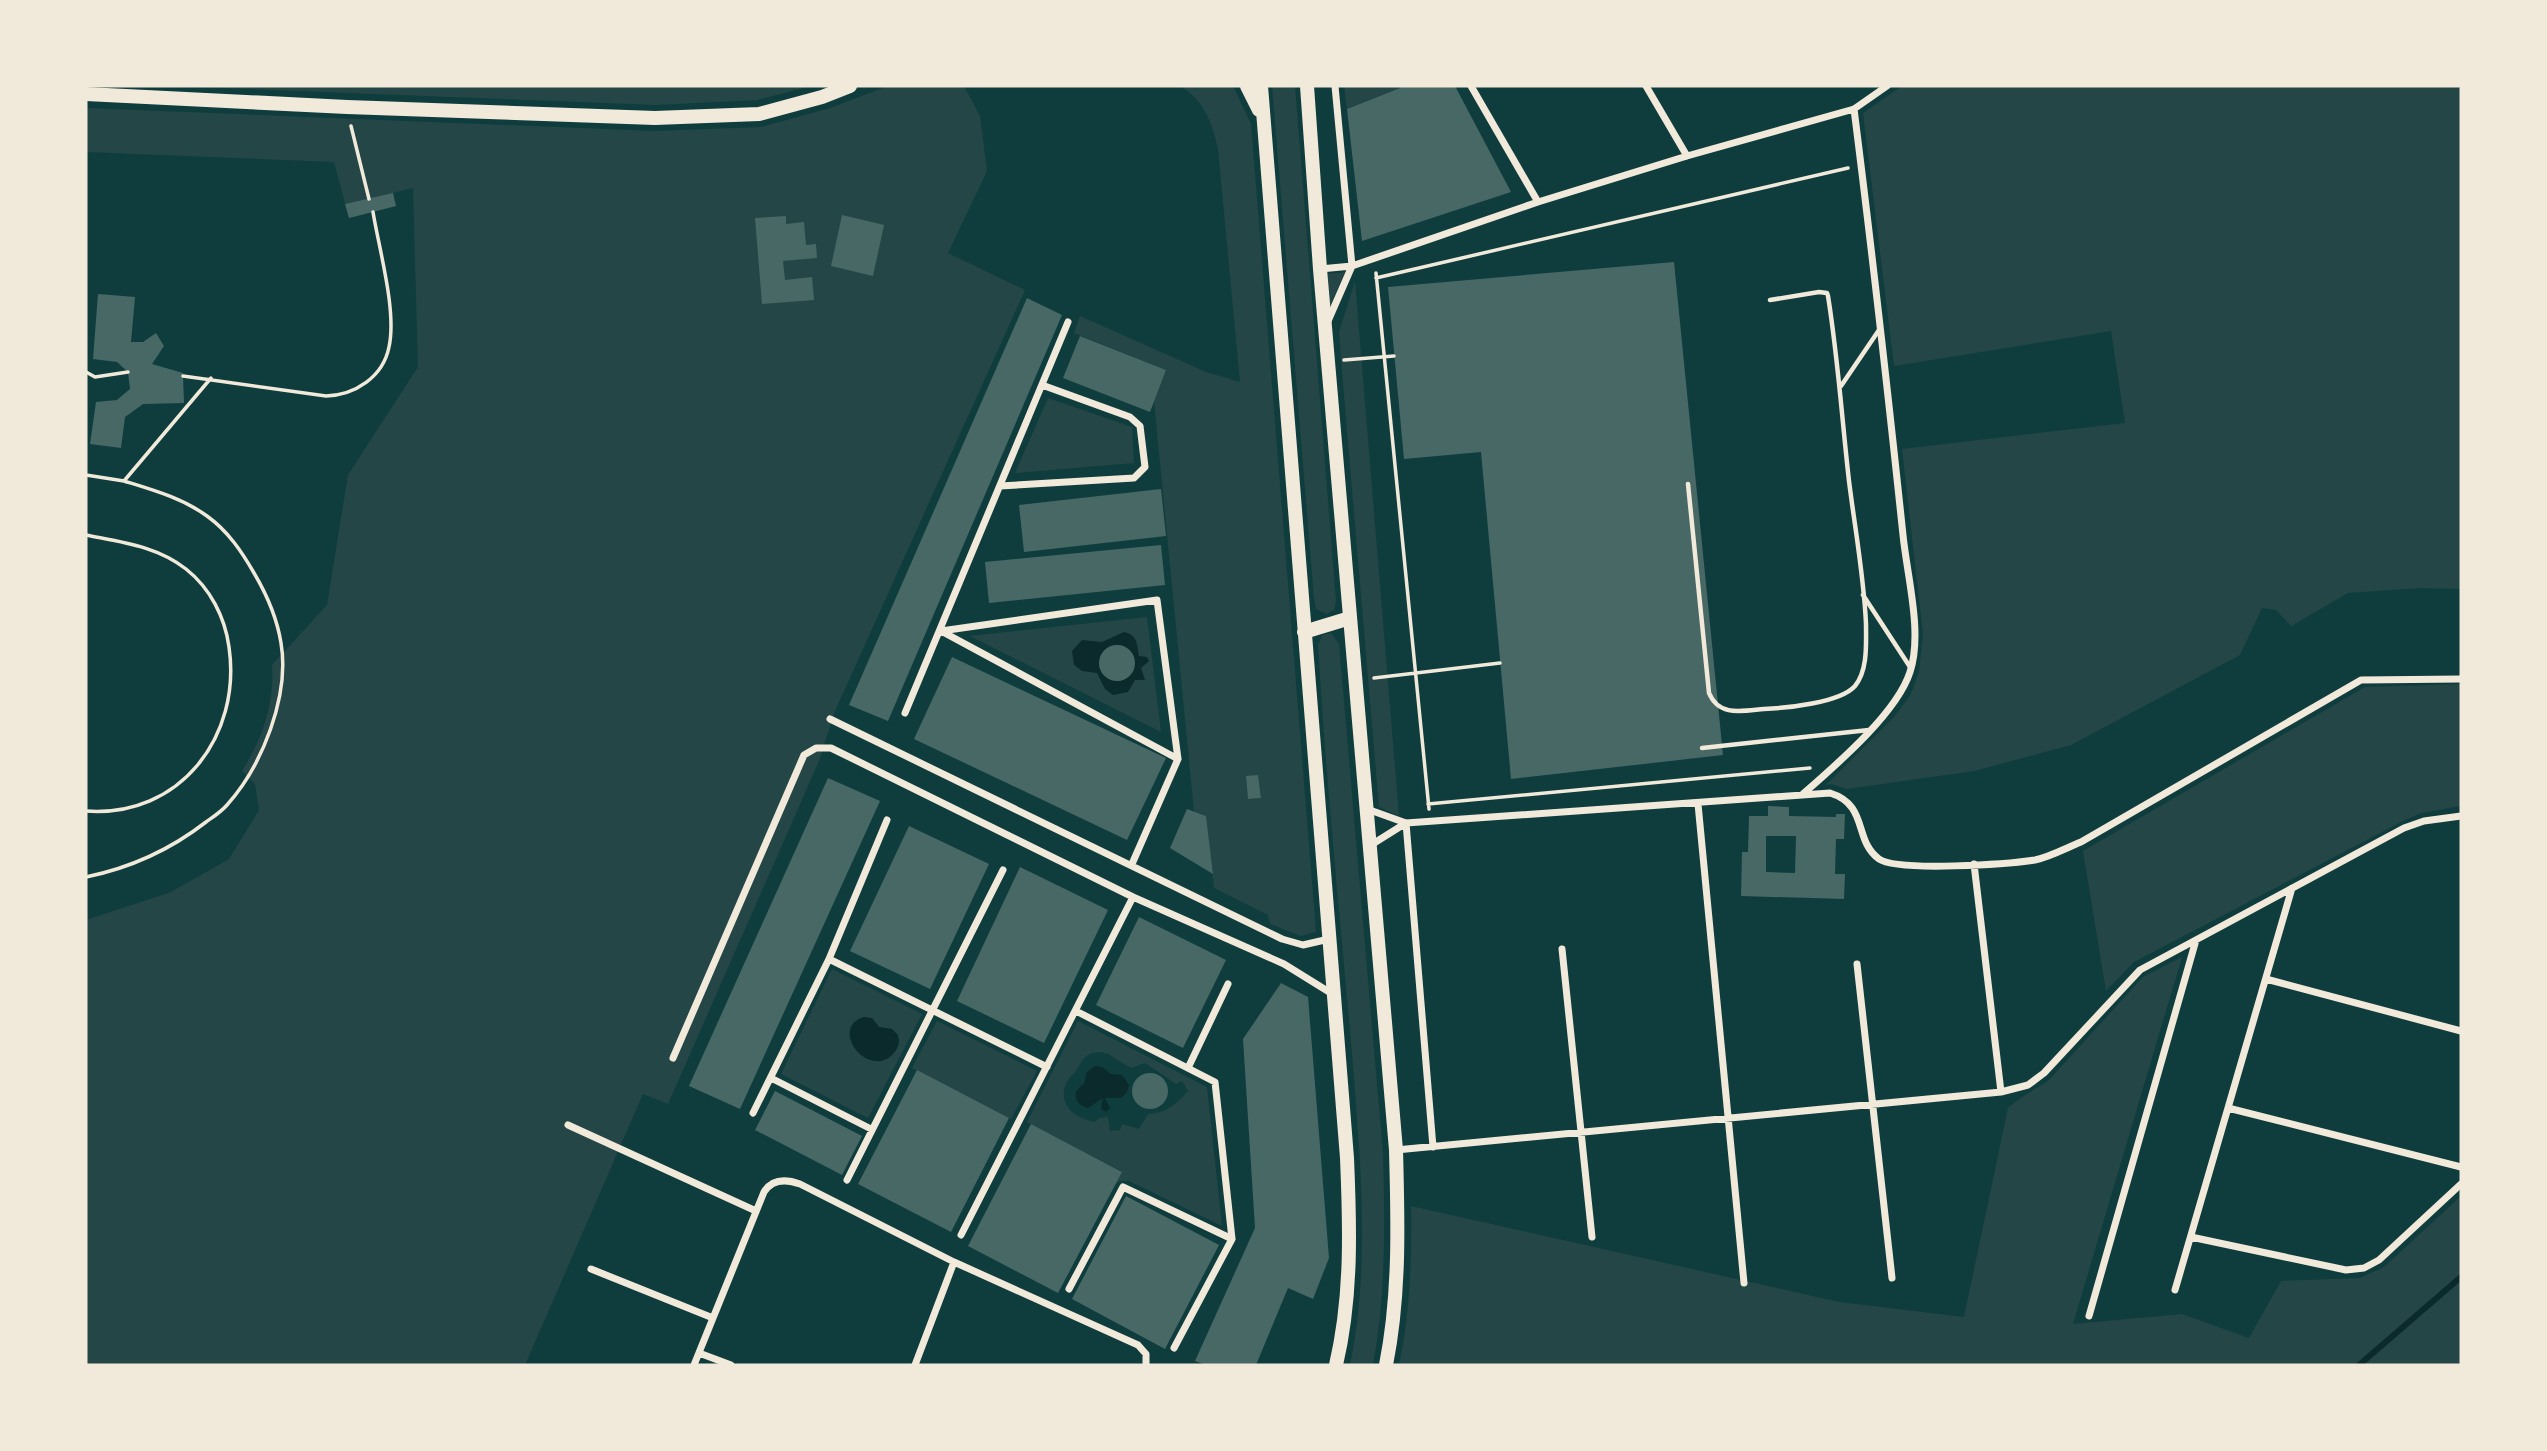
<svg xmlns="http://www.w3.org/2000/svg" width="2547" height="1451" viewBox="0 0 2547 1451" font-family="'Archivo Narrow',sans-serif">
  <rect width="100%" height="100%" fill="#0f3d3e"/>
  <!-- green -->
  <path fill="#244646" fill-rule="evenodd" d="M173,86H811L757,100L656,105Z
    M888,86H964L980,116L987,171L948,253L1025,290L835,711L819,761L668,1104L643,1094L525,1365H86V920L171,892L229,859L259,810L255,784L242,771C262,739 275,703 272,665L327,605L348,475L418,367L413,188L393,193L396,206L349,218L334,162L86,152V108L655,131L761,127L830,108Z
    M1180,86H1233L1251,124L1316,932L1301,936L1270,924L1268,915L1214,888L1206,816L1194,811L1154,401L1166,370L1074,333L1080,316L1206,372L1240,382L1218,149C1212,122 1204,100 1180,86ZM1258,775L1261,798L1248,799L1246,777Z
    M1272,86H1295L1336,601L1334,610L1327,614L1316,609L1314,598Z
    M1344,86H1399L1400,88L1347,109Z
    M1902,86H2461V589L2419,588L2348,593L2291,626L2276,610L2262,608L2240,655L2071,745L1974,771L1847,789L1831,784L1826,785L1893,718L1910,696L1919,672L1923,634L1902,449L2125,423L2111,331L1894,366L1863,113Z
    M1345,272L1329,308L1326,274Z
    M1355,281L1399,816L1379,807L1341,360L1339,332Z
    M1048,398L1132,427L1134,463L1015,473Z
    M1147,617L1161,732L970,636Z
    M1331,633L1339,644L1383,1153C1385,1224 1386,1295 1373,1365H1350C1371,1262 1360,1157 1352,1053C1340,917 1326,781 1318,645L1322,635Z
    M2461,684V806L2421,813L2401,822L2134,962L2106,991L2083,851L2365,687Z
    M2182,957L2073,1324L2182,1314L2249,1338L2281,1281L2360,1278L2384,1267L2461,1196V1365H1399C1410,1314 1412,1258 1411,1206L1839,1302L1964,1317L2008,1108C2021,1096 2035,1090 2049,1080L2143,977Z
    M832,969L922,1014L868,1118L781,1074ZM864,1017L873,1019L879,1027L892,1029L899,1041C890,1073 850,1062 850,1031Z
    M937,1021L1037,1071L1011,1119L912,1068Z
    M1078,1021L1207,1087L1222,1226L1129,1181H1120L1115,1184L1121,1171L1027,1122ZM1100,1052L1108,1054L1131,1068L1145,1063L1176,1084L1182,1081L1188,1091C1176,1104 1167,1113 1148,1114L1139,1129L1122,1124L1120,1130L1110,1131L1108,1117L1099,1118L1095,1122C1074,1118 1055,1103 1068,1080C1070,1076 1074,1074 1076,1071C1083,1060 1084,1053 1100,1052Z"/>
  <!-- water -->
  <path fill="#0a2a2b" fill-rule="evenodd" d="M1124,632C1138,635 1137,645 1139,656L1147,657L1149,661L1141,668L1145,680H1135L1128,692L1113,695L1105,689L1097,673L1082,671L1074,665L1072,651L1082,640L1102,642ZM1115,645C1131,645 1137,657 1133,671L1120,681L1109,679C1094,667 1098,651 1115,645Z
    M864,1017L872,1018L879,1027L892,1029L898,1035C900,1043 898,1049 892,1055C868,1079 828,1028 864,1017Z
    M1095,1066L1102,1067L1111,1074L1122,1075L1129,1085L1127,1092L1121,1098H1105L1110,1108L1106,1112L1101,1109L1103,1098L1088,1108C1079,1106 1075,1101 1076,1091L1085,1082L1086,1073Z"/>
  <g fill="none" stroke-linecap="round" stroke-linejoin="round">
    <!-- stream -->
    <path stroke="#0a2a2b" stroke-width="6" d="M2359,1365L2461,1277"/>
  </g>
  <!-- building -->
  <path fill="#486865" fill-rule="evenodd" d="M1399,86H1455L1511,192L1362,241L1347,109L1400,88Z
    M393,193L396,206L349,218L345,204Z
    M842,215L884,225L873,276L831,266Z
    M786,216V224L804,222L806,245L816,244L817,258L783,261L785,280L812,277L814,300L762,304L755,218Z
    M1674,262L1723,755L1511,779L1481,452L1404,459L1388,287Z
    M98,294L135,297L131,342H143L156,333L164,346L152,364L183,373V376L184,403L143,404L125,417L121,448L90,444L96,402L117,400L130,389L128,372L117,362L93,359Z
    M1027,298L1062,315L888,721L849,705Z
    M1080,336L1166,370L1150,412L1063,378Z
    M1161,489L1166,536L1024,552L1019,505Z
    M1161,545L1165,585L989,603L985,562Z
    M1099 663a18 18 0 1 1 36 0a18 18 0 1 1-36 0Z
    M952,657L1166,758L1127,840L914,739Z
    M1258,775L1261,798L1248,799L1246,776Z
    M828,778L880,801L740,1109L689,1086Z
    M1768,806L1789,807V816L1836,817V814H1845L1844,839H1836L1835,874H1845L1844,899L1741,896L1742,852H1748L1749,816H1768ZM1766,836H1796L1795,873L1766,872Z
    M1187,809L1206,816L1213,874L1170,848Z
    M909,826L989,864L930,989L850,951Z
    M1020,867L1108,910L1044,1043L957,1001Z
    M1139,917L1226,960L1183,1048L1096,1005Z
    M1281,983L1308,997L1329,1258L1313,1299L1288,1288L1256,1365H1206L1195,1361L1255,1228L1243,1039Z
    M917,1070L1009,1118L951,1232L858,1184Z
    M1132 1091a18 18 0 1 1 36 0a18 18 0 1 1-36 0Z
    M775,1091L862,1136L842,1175L755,1130Z
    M1031,1124L1122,1172L1058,1293L968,1246Z
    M1126,1196L1219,1245L1165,1349L1072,1299Z"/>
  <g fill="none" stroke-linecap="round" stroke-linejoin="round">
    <!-- path -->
    <path stroke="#f1e9da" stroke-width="3.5" d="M351,126L369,199
      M1376,273L1429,809
      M1376,278L1848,168
      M1344,360L1394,356
      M86,372L95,377L128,372
      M183,376L326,396C355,395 383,377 389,347C397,311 379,249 373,212
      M86,475L124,481
      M86,535C121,542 157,546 186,569C210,588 225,617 229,647C242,736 180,818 86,811
      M1374,678L1500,663
      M1428,804L1810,768
      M86,877C130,868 170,850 206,822C213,817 221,812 227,805C262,766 290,696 281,643C277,618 267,595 254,573C242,552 228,531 207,516C182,498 153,490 124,481L211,378"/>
    <!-- service -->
    <path stroke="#f1e9da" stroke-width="4.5" d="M1841,386L1879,330
      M1688,484L1709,693C1719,717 1742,711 1764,709C1786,708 1840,703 1855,686C1868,670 1866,644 1866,624C1864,577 1855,529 1849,481C1842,420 1838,358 1828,296L1827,293L1819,292L1770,300
      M1863,595L1910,667
      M1702,748L1869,730"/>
    <!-- minor -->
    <path stroke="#f1e9da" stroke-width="7" d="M1471,86L1538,202
      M1646,86L1687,156
      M1320,269L1352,266L1538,202L1687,156L1854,109L1887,86
      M1328,321L1352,266L1335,86
      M1000,486L1134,478L1145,467L1140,426L1130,417L1042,385
      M941,631L1157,600L1178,759L1132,864
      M941,631L1178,759
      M905,713L1068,322
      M830,719L1282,939L1303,945L1329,939
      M1803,794C1836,765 1897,713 1910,672C1923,633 1907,576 1903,535C1888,393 1872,251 1854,109
      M1698,804L1744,1283
      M1367,809L1406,823L1830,793C1869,805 1853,840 1879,859C1897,872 2010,864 2035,860C2050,857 2066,848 2081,842L2361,680L2461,679
      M1406,823L1433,1147
      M1371,845L1406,823
      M1974,864L2001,1092
      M1562,949L1592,1237
      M829,959L1047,1067
      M1857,964L1892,1278
      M2266,979L2461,1031
      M1076,1011L1215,1082L1232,1239L1174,1348
      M673,1058L804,755L816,748H831L1133,897L1284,964L1334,995
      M1188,1068L1228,984
      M771,1078L871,1129
      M2228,1108L2461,1167
      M753,1113L829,959L887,820
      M568,1125L756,1211
      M1396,1150L2001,1092L2028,1085L2044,1073L2140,970L2404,828L2424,821L2461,816
      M847,1180L1003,870
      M961,1235L1133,897
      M2191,1237L2346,1270L2364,1268L2379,1260L2461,1184
      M591,1269L713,1318
      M1069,1289L1123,1187L1232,1239
      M2175,1290L2292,888
      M2089,1316L2196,940
      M699,1353L731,1365
      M694,1365L764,1192C772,1179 786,1179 800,1184L954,1262L1138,1345L1146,1354V1365
      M915,1365L954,1262"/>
    <!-- primary -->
    <path stroke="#f1e9da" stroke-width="14" d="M1247,86L1259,110
      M1261,86L1347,1158C1350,1228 1352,1297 1336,1365
      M1307,86L1320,269L1396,1150C1398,1222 1400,1295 1386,1365
      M86,94L347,107L655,118L759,114L822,97L850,86
      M1304,632L1350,618"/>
  </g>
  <!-- border -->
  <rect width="2547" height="1451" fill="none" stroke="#f1e9da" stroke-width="175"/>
</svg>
